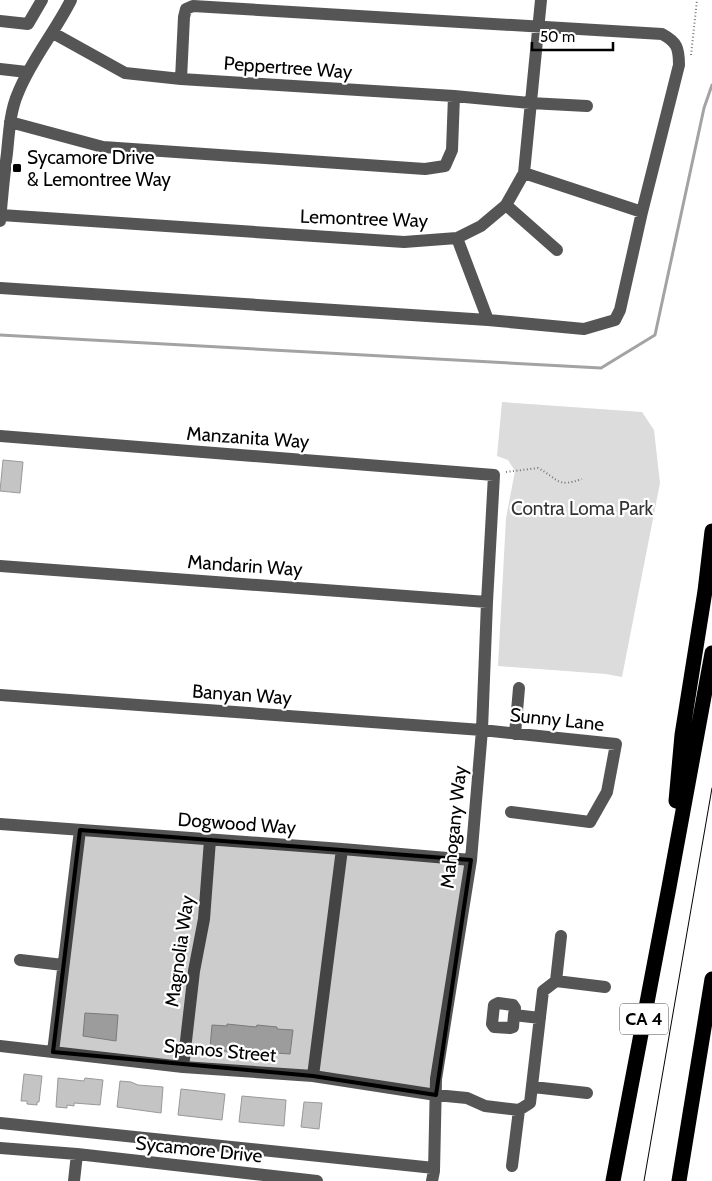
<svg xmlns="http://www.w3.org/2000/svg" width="712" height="1181" viewBox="0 0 712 1181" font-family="Cabin,sans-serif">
  <rect width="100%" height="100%" fill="#fff"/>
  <!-- green -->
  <path fill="#dcdcdc" d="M502,402L642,412L654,430L660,483L622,677L606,674L498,666L506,518L515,471L508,460L497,456Z"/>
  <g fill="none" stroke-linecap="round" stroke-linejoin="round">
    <!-- stream -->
    <path stroke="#a3a3a3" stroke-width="3" d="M0,335L601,368L655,335L704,108L712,85"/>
  </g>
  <!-- building -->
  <path fill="#c4c4c4" stroke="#999" d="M3,460L23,462L20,493L0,491Z
    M85,1013L118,1015L116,1041L83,1036Z
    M227,1024L256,1027L257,1025L277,1027V1029L293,1030L290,1054L276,1053L275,1054L242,1051V1053L224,1051V1049L210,1048L212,1025L227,1026Z
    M24,1074L42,1076L39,1102H37V1105L27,1104V1101H21Z
    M58,1078L84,1081L85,1078L103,1080L100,1105L74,1103V1106L67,1105V1108L56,1107Z
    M120,1081L131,1082L138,1085L163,1087L161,1113L117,1107Z
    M181,1089L225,1094L222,1120L178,1115Z
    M242,1096L286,1100L284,1126L239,1122Z
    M304,1102L322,1103L319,1129L301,1127Z"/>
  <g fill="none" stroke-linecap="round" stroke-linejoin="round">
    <!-- path -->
    <path stroke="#777" stroke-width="2" stroke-dasharray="1 2.5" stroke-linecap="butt" d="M691,55L697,0
      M506,472L538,468C559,479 556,488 582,479"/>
    <!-- minor -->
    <path stroke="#555" stroke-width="12" d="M0,21L28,24L42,0
      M53,33L125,73L181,79L454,96L530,103L587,106
      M0,69L27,72
      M10,122L103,147L425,169L445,166L452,150L454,96
      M524,173L642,212
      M506,205L557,250
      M1,215L404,242L457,238L481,226L506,205L524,173L541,0
      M0,221C2,198 4,176 7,153C9,133 10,111 18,93C31,60 55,32 71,0
      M457,238L488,320
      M0,288L488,320L584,329L615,320L620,310L642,212L679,65C679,48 677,42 662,34L193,6L186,9L184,17L181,79
      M0,436L494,475L487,602L482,730L471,860L436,1079L434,1171L432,1181
      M0,566L487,602
      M0,695L482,730L616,744L607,792L590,822L511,812
      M515,734L519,688
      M0,824L342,849L471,860
      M20,960L63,965
      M556,981L605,987
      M514,1015L513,1027L510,1028L494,1027L492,1024L494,1005L498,1003L513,1005L515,1008L514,1015L540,1018
      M0,1046L183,1067L313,1076L436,1095L467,1098L485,1106L519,1110L530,1103L543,991L556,981L561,936
      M53,1052L80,830
      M183,1067L194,971L204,919L210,840
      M313,1076L342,849
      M533,1087L587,1093
      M0,1123L434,1168
      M0,1148L77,1154L317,1181
      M512,1166L519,1110
      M74,1181L77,1154"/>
    <!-- highway -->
    <path stroke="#000" stroke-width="15" d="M676,801L682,735L705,591L712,531
      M613,1181L669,887L712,653
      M679,1181L712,979"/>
    <!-- tram -->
    <path stroke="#000" stroke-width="1" d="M644,1181L712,788"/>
  </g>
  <!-- marked area -->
  <path fill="#000" fill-opacity="0.2" stroke="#000" stroke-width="4" stroke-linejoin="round" d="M80,830L471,860L436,1095L313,1076L53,1052Z"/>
  <!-- markers -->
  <rect fill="#000" stroke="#fff" stroke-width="2" x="12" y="163" width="10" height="10" rx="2.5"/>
  <g text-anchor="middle" stroke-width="4.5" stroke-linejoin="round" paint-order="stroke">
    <!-- shield labels -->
    <rect fill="#fff" stroke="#4c4c4c" stroke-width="1" x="620" y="1003.5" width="48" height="31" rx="4"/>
    <g font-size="18" font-weight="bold" fill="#000">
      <text x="644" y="1025">CA 4</text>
    </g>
    <!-- street labels -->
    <g font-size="19" fill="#000" stroke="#fff">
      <text transform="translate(288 67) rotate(4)" y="7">Peppertree Way</text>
      <text transform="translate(364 218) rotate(2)" y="7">Lemontree Way</text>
      <text transform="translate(248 437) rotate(4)" y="7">Manzanita Way</text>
      <text transform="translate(245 565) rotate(4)" y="7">Mandarin Way</text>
      <text transform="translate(242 694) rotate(4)" y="7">Banyan Way</text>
      <text transform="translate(557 719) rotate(6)" y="7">Sunny Lane</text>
      <text transform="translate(237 823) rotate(4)" y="7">Dogwood Way</text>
      <text transform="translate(453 827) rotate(-84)" y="7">Mahogany Way</text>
      <text transform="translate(179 951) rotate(-82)" y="7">Magnolia Way</text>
      <text transform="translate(220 1050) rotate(5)" y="7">Spanos Street</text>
      <text transform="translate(199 1149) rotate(6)" y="7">Sycamore Drive</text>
    </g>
    <!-- poi labels -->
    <g font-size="19" fill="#000" stroke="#fff" text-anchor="start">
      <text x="27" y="164">Sycamore Drive<tspan x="27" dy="22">&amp; Lemontree Way</tspan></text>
    </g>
    <!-- park labels -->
    <g font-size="19" fill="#333" stroke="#fff">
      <text x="582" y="515">Contra Loma Park</text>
    </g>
  </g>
  <!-- scale -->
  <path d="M532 42v8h81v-8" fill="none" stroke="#000000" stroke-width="2.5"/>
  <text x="540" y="42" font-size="15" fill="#000000" stroke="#ffffff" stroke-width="4" paint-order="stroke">50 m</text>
</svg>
